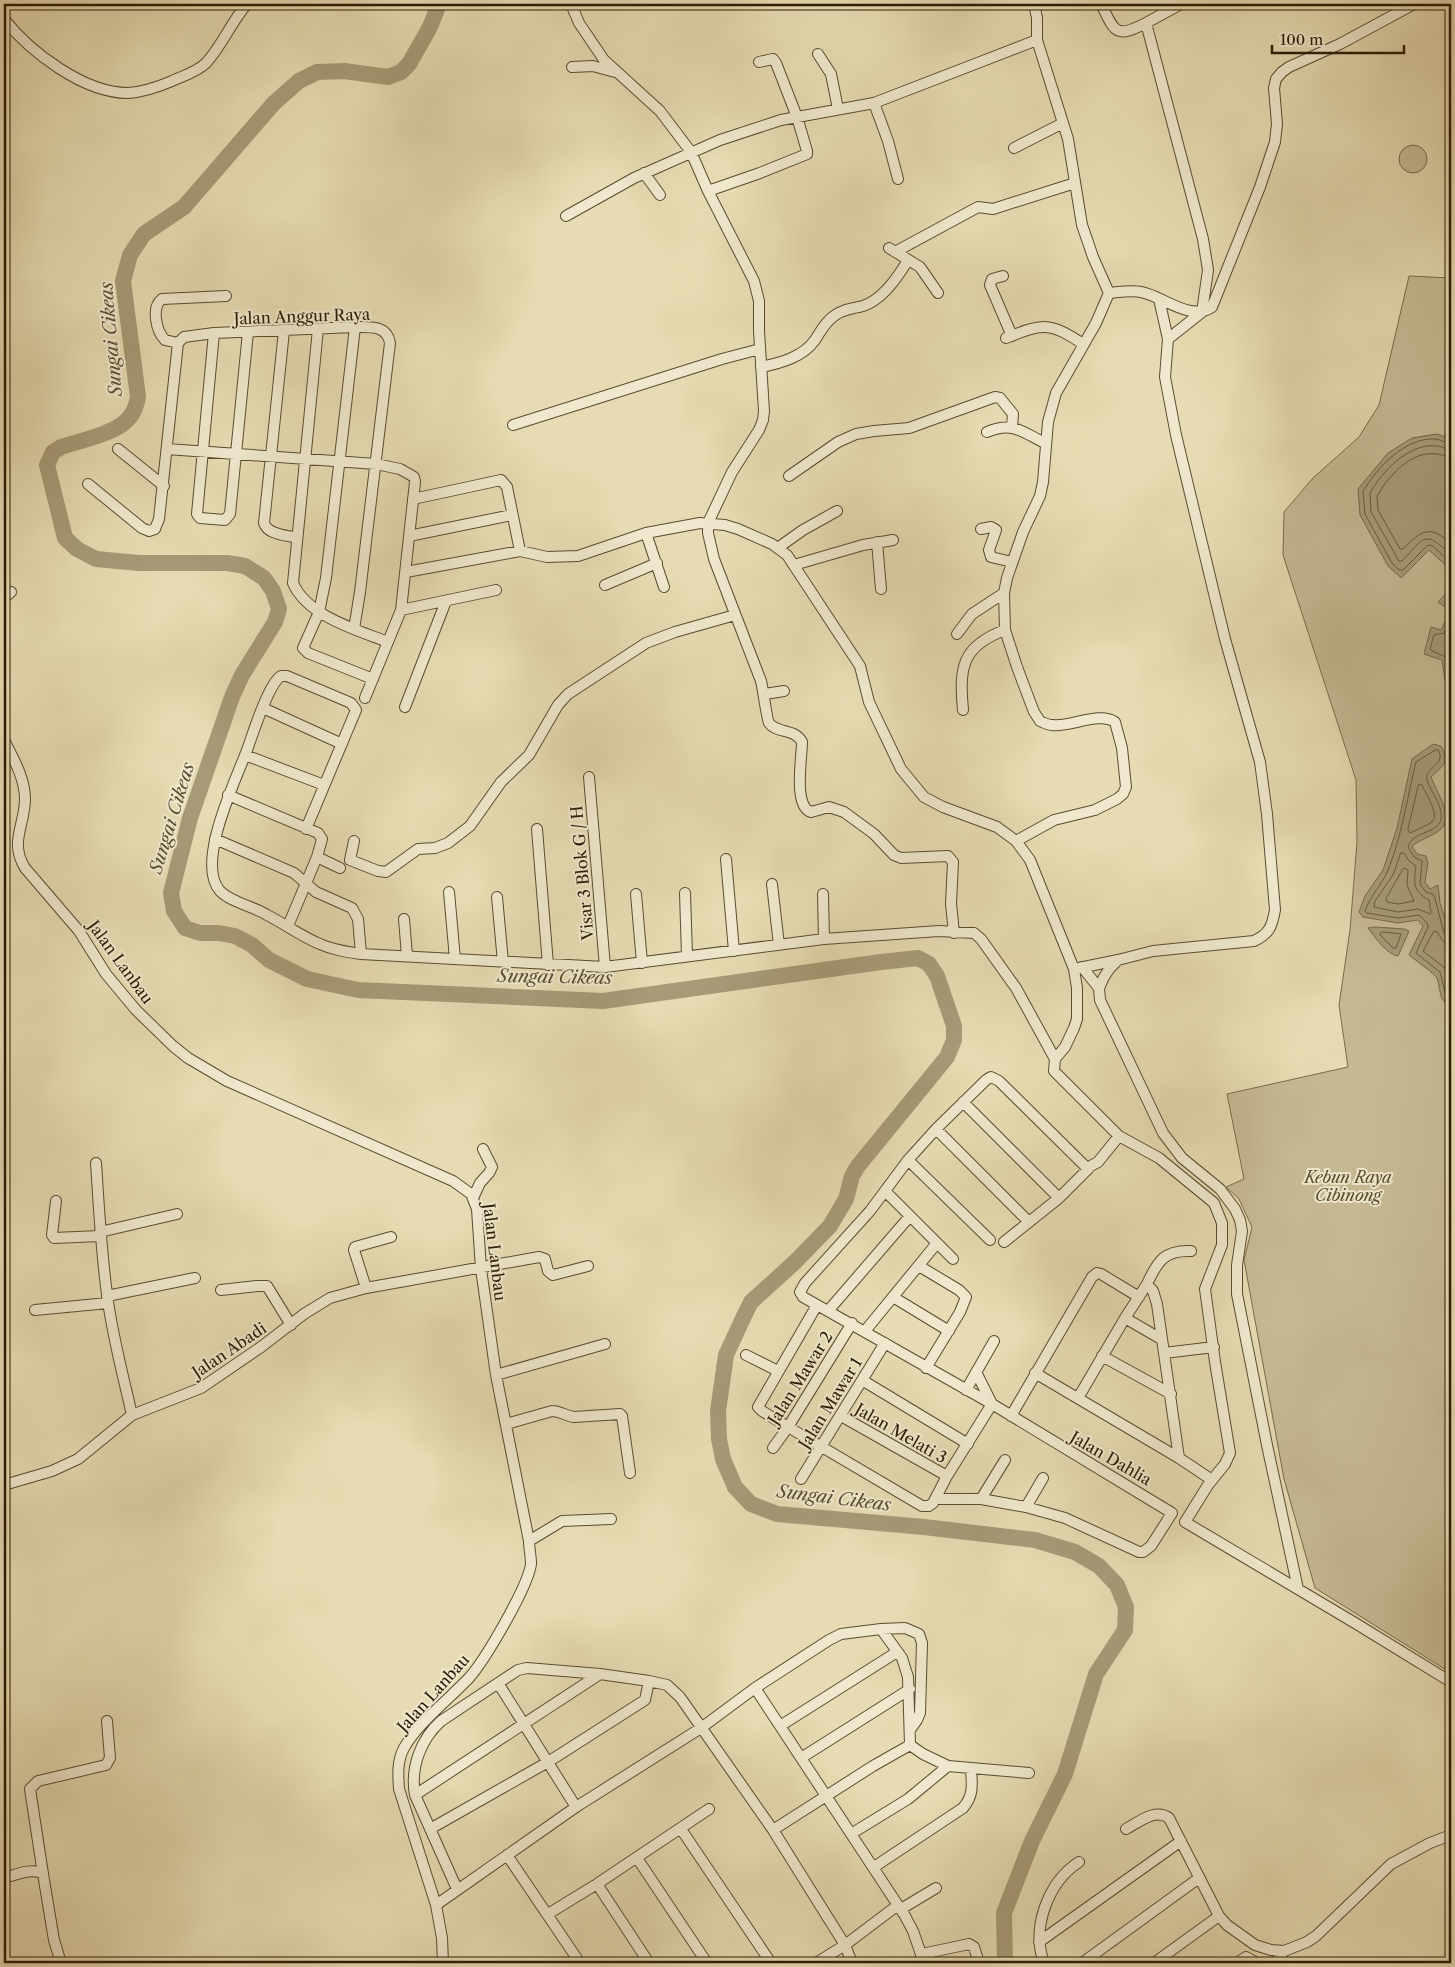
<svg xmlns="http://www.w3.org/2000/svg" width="1455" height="1967" viewBox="0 0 1455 1967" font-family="'Libre Caslon Text',serif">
  <rect width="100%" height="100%" fill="#e6dbb2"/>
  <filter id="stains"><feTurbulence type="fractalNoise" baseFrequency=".004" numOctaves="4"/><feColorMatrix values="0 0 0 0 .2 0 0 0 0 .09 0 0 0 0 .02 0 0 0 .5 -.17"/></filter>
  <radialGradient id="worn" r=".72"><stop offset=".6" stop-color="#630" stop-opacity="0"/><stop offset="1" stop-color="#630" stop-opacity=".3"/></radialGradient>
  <!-- green -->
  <path fill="#c6ba95" stroke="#786a4d" d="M1399 159a14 14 0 1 1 28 0a14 14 0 1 1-28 0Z
    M1409,276L1451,278V1673L1315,1588L1284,1479L1244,1260L1252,1227L1239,1199L1226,1187L1244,1179L1227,1094L1348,1067L1339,1005L1350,930L1357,842L1356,780L1283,555L1284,512L1313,478L1359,437L1379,405Z"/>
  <!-- water -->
  <path fill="#a69a77" stroke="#756749" d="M1437,434L1451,439V570L1429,550L1401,578L1388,566L1360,515L1358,489L1388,453L1412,438Z
    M1451,588V682L1445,680L1442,660L1424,654L1431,627L1441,630L1450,611L1438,602Z
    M1433,744L1441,746C1450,762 1443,766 1431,777C1436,791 1455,818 1440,830C1431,837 1421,839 1412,846L1417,854L1426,856L1428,863L1425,882L1430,889L1438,885L1440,903L1450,934L1451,1005C1438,1003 1441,988 1437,978C1434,973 1415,960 1409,955L1423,926L1418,920L1398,923L1363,917L1359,912L1365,896L1383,870L1397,828L1412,759Z
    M1375,927L1404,929L1409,931L1398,956C1386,954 1375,937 1368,928Z"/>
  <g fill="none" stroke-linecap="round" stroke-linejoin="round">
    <!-- shore -->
    <path stroke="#685a3e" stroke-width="1" d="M1451,443C1446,443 1441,440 1436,439C1405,437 1378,467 1363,491L1365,514L1392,563L1399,570H1403L1428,545L1433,546L1451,563
      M1451,450C1446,449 1441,446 1436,446C1408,443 1382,472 1370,493L1371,512L1399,561H1402C1425,537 1424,529 1451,555
      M1451,457C1446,457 1441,454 1436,454C1411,450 1388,477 1377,496L1378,510L1400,549H1403C1422,530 1430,524 1451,544
      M1451,619L1444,633L1434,635L1430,649L1432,651L1446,657L1451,677
      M1419,784L1422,785C1425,793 1440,814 1432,822C1426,826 1416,830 1410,833L1408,830Z
      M1401,853H1404L1409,861L1416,866C1414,882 1412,891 1429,900L1431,912L1430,914L1418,909L1398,912L1374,907L1375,901L1393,875Z
      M1404,868L1408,870L1407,885L1414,901L1398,904L1387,902L1386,899Z
      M1383,932L1401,934L1396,948H1393L1381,936L1380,934Z
      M1451,937L1447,936L1444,933L1434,895L1426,892L1420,884L1422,861L1414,857L1408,847C1411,834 1427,834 1436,827C1451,815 1430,792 1427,780C1424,767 1447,765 1438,750H1435L1416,762C1407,798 1402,836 1388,870C1382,885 1370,896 1365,911L1367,913L1398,918L1419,915L1427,923L1428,927L1416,953L1440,972L1446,996L1451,1000
      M1451,943L1443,941L1437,932L1434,931L1423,951L1445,968L1451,989"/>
    <!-- river -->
    <path stroke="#a69a77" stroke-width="16" d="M439,4L430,27L409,64L401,72L388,77L344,71L317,72L299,81L274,103L184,207L144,234L130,255L123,281L138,397C136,406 134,414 126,421C113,434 79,441 61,447L53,452L47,465L65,538L77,549L96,559L139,563H227L245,566L264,578L273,591L279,609L275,622L242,675L232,697L190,818L171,893L174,911L185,928L200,933H219L235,936L252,945L269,960L307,979L358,990L603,1001L881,962L918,958L929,964L937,976L954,1026V1040L947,1057L858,1166L852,1176L846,1199L830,1226L795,1262L751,1302L744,1316L726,1355L718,1411L719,1439L723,1459L735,1487L751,1504L777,1514L924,1527L1035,1540L1075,1552L1099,1566L1117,1585L1126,1607L1125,1630L1096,1674L1065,1774L1032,1841L1004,1913L1005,1963"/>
    <!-- minor casing -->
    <g stroke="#5a4b30" stroke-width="12">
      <path id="minor" d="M571,4L579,23L604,60L660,111L691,152L708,191L754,281L759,301V331L764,411L763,420L759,430L732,472L708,523V533L714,559L761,681C763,689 767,720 769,723C777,734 795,728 802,742C802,758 793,806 811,812L829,807L844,812L874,834L894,855L901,858L948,856L953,862L951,904L954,933
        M1101,4C1115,32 1115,39 1146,23
        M1181,4L1146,23L1203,239L1208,270L1202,312L1168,339L1165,377L1176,435L1225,639L1260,762L1267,814L1275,910C1272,927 1269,934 1254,941L1153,951L1118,960L1110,968L1104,977L1099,988L1100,1000L1163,1133L1182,1158L1220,1189L1235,1209L1240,1220L1242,1231L1237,1265V1294L1267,1445L1298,1589
        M4,19C30,52 84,93 128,93C144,92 158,87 172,81C183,76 197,72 206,63C222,46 231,22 247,4
        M818,54L831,74L838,109
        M572,67L593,66L615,72
        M874,103L888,141L898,179
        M1014,148L1063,123
        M644,173L660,195
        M708,191L760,173L807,154V151L797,117L776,63L773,59L759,62
        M566,216L634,178L720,140L781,120L874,103L1037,40
        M889,248L920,267L938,293
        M895,252L978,207L993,209L1075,183
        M1003,276L992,279L990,285L1012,336
        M1109,293C1120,292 1131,290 1141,292C1163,296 1190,322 1212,307L1260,187L1275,142L1277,124L1274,88L1276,79L1282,72L1289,67L1340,44L1414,4
        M1159,299L1168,339
        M355,327L326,578L319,612L303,648L308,653L373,679
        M318,329L293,583C307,616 357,630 388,642
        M284,331L264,523C268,535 287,535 297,538
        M214,333L197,514L200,518L225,520L230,514L248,332
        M1006,338C1043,323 1050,322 1083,344
        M178,343L184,337L214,333L355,327C370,327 387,325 390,343L360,592L354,629
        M178,343L165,340C156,331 151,307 162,299L226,296
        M761,367C781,363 803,357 815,340C821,331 825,322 834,316C843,309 852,309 863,306C882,300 898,277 908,260
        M513,425L722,359L760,349
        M987,432C1013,421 1022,432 1045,443
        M118,449L164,486
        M167,449L376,464L400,469L414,477L415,482L401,610L365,698
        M789,476L838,442L856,434L874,431L909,428L995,397L1000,398L1013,414L1012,427
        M88,484L142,528L149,531L155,529L159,519L178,343
        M413,499L501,480L507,487L520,551
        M981,529L991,527L996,530L989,550L991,557L1012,562
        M646,533L664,587
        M409,536L512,515
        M877,542L881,589
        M779,547L803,530L837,511
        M794,565L863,545L893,540
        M406,572L520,551L547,557L578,556L646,533L700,523L725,525L738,529L772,544L787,555L860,666L869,702L901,769L924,797L943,807L997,827L1016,841L1030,860L1074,969L1077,988V1019L1074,1028L1065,1047L1055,1059L1054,1071L1119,1136L1159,1158L1214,1203L1222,1223V1245L1205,1289L1215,1362L1230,1453L1225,1464L1208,1485L1185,1522L1355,1623L1451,1682
        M605,585L657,563
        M4,598L11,592
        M401,610L496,590
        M957,634L972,614L1004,593
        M765,694L784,691
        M405,707L446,601
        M263,708L342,744
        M963,710C959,667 962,646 1005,630
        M4,740C13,758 25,778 25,799C25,825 9,842 25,868L79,931L106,974L136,1010L173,1046L188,1058L227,1081L453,1181L471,1194L477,1209L481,1269L496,1375L529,1541C529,1548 531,1556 531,1564C528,1587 485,1660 469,1678C450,1698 417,1724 404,1748C397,1761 398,1775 399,1789L436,1905L442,1938L443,1963
        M245,755L324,785
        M589,777L605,967
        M228,795L318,833L322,839L317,857L288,926
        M306,829L356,710L351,703L287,676H281C268,684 253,734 247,750C236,780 195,863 220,891C232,903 253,906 267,915C285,924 302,937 320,944C333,950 347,952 361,954L605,967L824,939L939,931L974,933L981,939L1016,988L1055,1059
        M537,829L548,965
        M215,839L294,873L316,892L352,908L358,919L361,954
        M354,841L350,860L378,871L386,872L418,849L435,848L448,843L470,826L501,782L529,755L558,705L568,694L646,643L675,632L735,615
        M1016,841L1054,820L1095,810L1117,799L1123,794L1126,787L1122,748L1115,722C1099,711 1069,728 1052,725C1048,725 1044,723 1040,721L1034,712L1017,667L1005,630L1004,593L1007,578L1023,532L1040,496L1043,482L1048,422L1056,393L1096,323L1109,293L1093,257L1082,225L1068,139L1037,40V18L1034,4
        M317,857L340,868
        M726,859L734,951
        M772,884L779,945
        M449,892L455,959
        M685,893L687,956
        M636,894L642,963
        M823,894L824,939
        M497,897L503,962
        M404,919L407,956
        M1082,967L1099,988
        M1074,969L1118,960
        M963,1102L1059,1198
        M936,1129L1029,1222L1059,1198L1089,1168
        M908,1160L990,1240
        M96,1163C99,1207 101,1251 107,1294C112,1335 123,1375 132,1415
        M885,1191L953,1259
        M473,1198L480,1183L489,1173L492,1167L483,1149
        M56,1201L52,1235L54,1238L100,1236
        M100,1232L177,1214
        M1004,1242L1029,1222
        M919,1266L959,1290L966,1297L960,1312L926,1368
        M1147,1284C1158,1260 1165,1250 1191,1251
        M366,1288L354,1250L355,1247L391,1237
        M221,1290L257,1286H267L291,1325
        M107,1296L195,1278
        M893,1297L949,1331
        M817,1305L758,1407L762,1411L788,1427L922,1506H929L933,1503L947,1476L992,1404L976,1372
        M35,1310L108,1303
        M828,1311L910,1216
        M1125,1318L1161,1339
        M865,1331L937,1243
        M1164,1353L1214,1347
        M746,1355L778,1371
        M1102,1356L1171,1394
        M1035,1373L1179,1458L1212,1480
        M496,1375L605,1344
        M862,1380L968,1444
        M966,1390L994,1341
        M1078,1398L1125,1318L1147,1284L1153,1291L1157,1304L1179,1458
        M841,1416L947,1476
        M1011,1416L1092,1277L1097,1273L1101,1274L1139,1297
        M506,1424L552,1411C560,1411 566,1416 574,1417L620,1414L622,1416L630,1473
        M773,1448L788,1427L852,1323
        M801,1479L885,1343
        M4,1485L52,1471L78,1459L132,1415L201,1388L261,1347L304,1314L330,1298L366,1288L539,1257L545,1259L548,1271L553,1275L588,1266
        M936,1499H981L1026,1507L1065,1518L1139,1552H1143L1151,1546L1172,1513L992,1404L803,1297L800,1292L805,1283L870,1211L908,1160L936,1129L986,1080L991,1077L999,1081L1087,1168L1098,1162L1119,1136
        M981,1499L1005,1460
        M1026,1507L1043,1478
        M529,1541L562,1521L611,1519
        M881,1629L902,1658L908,1677L910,1745
        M498,1683L576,1807
        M755,1688L905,1916L913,1931L924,1963
        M780,1726L897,1652
        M910,1745L923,1754L948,1766L1029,1773
        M801,1758L910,1689
        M415,1795L600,1674
        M430,1829L548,1762L645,1700L649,1681
        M681,1829L771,1963
        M1126,1829C1139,1822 1155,1808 1169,1818L1219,1916L1227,1925L1255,1945L1271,1950L1284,1951L1307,1942L1316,1936L1391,1864L1430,1843L1451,1835
        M773,1830L873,1766L910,1745
        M851,1834L908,1799L948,1766
        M507,1855L580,1963
        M637,1858L707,1963
        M874,1867L963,1808C974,1795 972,1785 971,1769
        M43,1874L30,1789L38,1781L106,1765L110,1758L107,1721
        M4,1878C15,1875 33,1867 43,1874L54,1940L61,1963
        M597,1884L649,1963
        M457,1889L415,1795C410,1767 421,1739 441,1721L518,1670L527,1668L600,1674L649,1681L667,1685L680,1697L773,1830L845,1945L852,1963
        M436,1905L576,1807L701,1728L755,1688L829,1640L841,1634L881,1629L905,1628L919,1634L922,1643L920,1713L917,1720L910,1730
        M901,1909L936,1888
        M548,1914L597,1884L709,1809
        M1039,1942L1181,1841
        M922,1954L969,1944L974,1947L979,1963
        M816,1963L845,1945L898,1905
        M1044,1963C1031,1928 1048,1882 1079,1862
        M1082,1963L1199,1878
        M1154,1963L1219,1916
        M1237,1963L1246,1957L1257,1963
        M1275,1963L1284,1951"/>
    </g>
    <!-- minor -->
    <use href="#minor" stroke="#efe8cd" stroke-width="10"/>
  </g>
  <g text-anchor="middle" stroke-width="4" stroke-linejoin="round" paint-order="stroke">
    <!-- street labels -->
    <g font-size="16" fill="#2b1b05" stroke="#efe8cd">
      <text transform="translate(302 316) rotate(-2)" y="6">Jalan Anggur Raya</text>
      <text transform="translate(582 873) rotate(-95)" y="6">Visar 3 Blok G / H</text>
      <text transform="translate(121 962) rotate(54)" y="6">Jalan Lanbau</text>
      <text transform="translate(495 1252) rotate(83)" y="6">Jalan Lanbau</text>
      <text transform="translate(229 1350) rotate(-34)" y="6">Jalan Abadi</text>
      <text transform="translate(800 1378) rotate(-58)" y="6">Jalan Mawar 2</text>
      <text transform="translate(830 1403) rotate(-58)" y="6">Jalan Mawar 1</text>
      <text transform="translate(901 1433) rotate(30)" y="6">Jalan Melati 3</text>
      <text transform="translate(1111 1458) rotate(30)" y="6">Jalan Dahlia</text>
      <text transform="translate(433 1693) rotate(-48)" y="6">Jalan Lanbau</text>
    </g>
    <!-- park labels -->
    <g font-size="16" font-style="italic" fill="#5a4b30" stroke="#efe8cd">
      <text x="1348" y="1183">Kebun Raya<tspan x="1348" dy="18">Cibinong</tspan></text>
    </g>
    <!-- water labels -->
    <g font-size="18" font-style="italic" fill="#5c4e33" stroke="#efe8cd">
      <text transform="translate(111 339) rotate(-95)" y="6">Sungai Cikeas</text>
      <text transform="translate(172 818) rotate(-73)" y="6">Sungai Cikeas</text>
      <text transform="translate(555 977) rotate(1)" y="6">Sungai Cikeas</text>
      <text transform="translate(834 1498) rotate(7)" y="6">Sungai Cikeas</text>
    </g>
  </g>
  <!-- margin -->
  <rect width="1455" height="1967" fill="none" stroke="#e6dbb2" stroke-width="20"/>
  <rect x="5" y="5" width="1445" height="1957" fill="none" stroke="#2b1b05" stroke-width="2.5"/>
  <rect x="10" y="10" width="1435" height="1947" fill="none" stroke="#2b1b05"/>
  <!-- scale -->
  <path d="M1272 45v8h132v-8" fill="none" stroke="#2b1b05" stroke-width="2.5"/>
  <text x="1280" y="45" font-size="15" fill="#2b1b05" stroke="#efe8cd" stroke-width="4" paint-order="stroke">100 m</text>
  <rect width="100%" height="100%" filter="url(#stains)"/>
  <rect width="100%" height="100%" fill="url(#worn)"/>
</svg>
